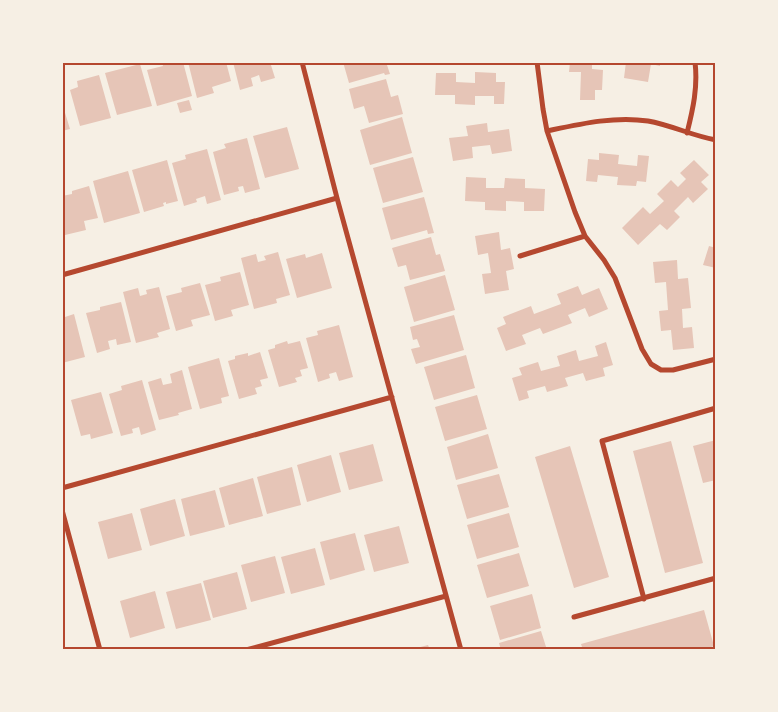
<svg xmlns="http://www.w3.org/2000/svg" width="778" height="712" viewBox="0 0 778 712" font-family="'Fira Sans',sans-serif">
  <rect width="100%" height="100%" fill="#f6efe4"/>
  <!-- building -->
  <path fill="#e6c5b7" d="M162,62H183L192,96L157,106L147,70L163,66Z
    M188,62H226L231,81L212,87L214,93L197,98Z
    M233,62H270L275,78L261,82L259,75L251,78L253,86L240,90Z
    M343,62H386L390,74L385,75L384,73L349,83Z
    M570,62H592V69L603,70L602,90H595V100H580L581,72H569Z
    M626,62H660V66L651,64L648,82L624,78Z
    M140,64L152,106L117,115L105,73Z
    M475,72L496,73V82H505L504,104H494V96H475V105L455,104V95H435L436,73H456V82L475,83Z
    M99,75L111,118L80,126L70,90L78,87L77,81Z
    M386,79L391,97L398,95L403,114L369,123L364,106L354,109L349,89Z
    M189,100L192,110L180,113L177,103Z
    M62,103L70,129L62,131Z
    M402,117L412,153L370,165L360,130Z
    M487,123L488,132L509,129L512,151L492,154L490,145L472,147L473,158L453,161L449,138L468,136L466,126Z
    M287,127L299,169L265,178L253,136Z
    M247,138L260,189L245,193L243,186L238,187L239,191L224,195L213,152L226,148L224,144Z
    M207,149L221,200L207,204L205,196L196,199L197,202L184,206L172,163L186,159L185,155Z
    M599,153L619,155L618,164L637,166L638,155L649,156L646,182L637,181L636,186L617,185L618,177L598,175L597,182L586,181L588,159L599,160Z
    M413,157L423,192L383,203L373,168Z
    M167,160L178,201L166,204V202L163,203L164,206L144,212L132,170Z
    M694,160L709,175L701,182L708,189L693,203L688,197L674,211L680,217L667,230L660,224L638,245L622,228L643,207L650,214L664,201L657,194L671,180L678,187L686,179L680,173Z
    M128,171L140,213L104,223L93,181Z
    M466,177L486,178V188H504L505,178L525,179V188L545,189L544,211H524V202L506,201V211L485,210V202L465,201Z
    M89,186L98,218L84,221L86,230L65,235L62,226V196L72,194V191Z
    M424,197L434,233L428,234L427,230L391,240L382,208Z
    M499,232L501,250L510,248L514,269L506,271L509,290L485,294L482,274L491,273L488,253L478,255L475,236Z
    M431,237L436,255L440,254L445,271L410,280L406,265L398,267L392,248Z
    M709,246L716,248V268L703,265Z
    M278,252L290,295L276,299L277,303L254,309L241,258L256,254L258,262L266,260L264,256Z
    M322,253L332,288L297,298L286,259L305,254L306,258Z
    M677,260L678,279L688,278L691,308L682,309L683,328L692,327L694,348L673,350L671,330L661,331L659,311L668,310L666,282L655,283L653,262Z
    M240,272L249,305L231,310L233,316L215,321L205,285L221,281L220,277Z
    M445,275L455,310L414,322L404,287Z
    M200,283L210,315L191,320L193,326L176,331L166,296L182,292L181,288Z
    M578,286L582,295L599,288L608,309L589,317L585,308L568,315L572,323L543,334L540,328L522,335L526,344L506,351L497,328L506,324L503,317L531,306L534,314L561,304L557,294Z
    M159,287L170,329L157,333L159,337L136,343L123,292L138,288L140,296L147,294L146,290Z
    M121,302L131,342L117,345L116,339L108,341L110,349L97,353L86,313L100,310V307Z
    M74,314L85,357L62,363V318Z
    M454,315L464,350L416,364L411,349L420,347L417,339L413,340L410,327Z
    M339,325L353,377L339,381L336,372L329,374L330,378L318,382L306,338L318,335L317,331Z
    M287,341L288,344L300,341L308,368L300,370L302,376L295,378L297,382L279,387L268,350L275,348V345Z
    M606,342L613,365L603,368L605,376L586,381L583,373L565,378L568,386L547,392L545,386L527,391L529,398L519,401L512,378L522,375L519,368L538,362L541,371L560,366L557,356L576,350L579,361L598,356L595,346Z
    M260,352L268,378L260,380L262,386L255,388L257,394L239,399L228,361L235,359V356L248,353V356Z
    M466,355L475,388L434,400L424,367Z
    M219,358L229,396L221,398L222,403L200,409L188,367Z
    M182,370L192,409L178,413L179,415L159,420L148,382L161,378L163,385L172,383L170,374Z
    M142,380L156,430L141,435L139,427L132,429L133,433L121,436L109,394L122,390L121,386Z
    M101,392L113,433L91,439L90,434L81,436L71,400Z
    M477,395L487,429L445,441L435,407Z
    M488,434L498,468L456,480L447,447Z
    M716,440V480L703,483L693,446Z
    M671,441L703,563L665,573L633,451Z
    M373,444L383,481L349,490L339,453Z
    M570,446L609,577L574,588L535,457Z
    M331,455L341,492L307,502L297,465Z
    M292,467L301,505L267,514L257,477Z
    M499,474L509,507L467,519L457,485Z
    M253,478L263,516L229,525L219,488Z
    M215,490L225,527L190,536L181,499Z
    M175,499L185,536L150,546L140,509Z
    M132,513L142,550L108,559L98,522Z
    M509,513L519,547L477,559L467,525Z
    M399,526L409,563L374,572L364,535Z
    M355,533L365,570L330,580L320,542Z
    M315,548L325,585L291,594L281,557Z
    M519,553L529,586L487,598L477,565Z
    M275,556L285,593L251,602L241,565Z
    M237,572L247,609L213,618L203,581Z
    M201,583L211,620L176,629L166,592Z
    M155,591L165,628L130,638L120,601Z
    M532,594L541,628L500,640L490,606Z
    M704,610L714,646L703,650H583L581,644Z
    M541,631L547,650H501L499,643Z
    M428,645L430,650H413V649Z"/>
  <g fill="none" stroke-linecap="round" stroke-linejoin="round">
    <!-- minor -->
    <path stroke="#b5482f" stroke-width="5" d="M302,62L337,198L461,650
      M537,62L543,109L547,131L575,212L585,236L604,260L615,278L642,349L651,364L661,370H673L716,359
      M547,131C580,124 614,116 648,121C671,125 693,136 716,140
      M687,133C693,109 698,87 695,62
      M520,256L585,236
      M62,275L337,198
      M62,488L392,397
      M62,510L100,650
      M644,599L602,441L716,408
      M574,617L716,578
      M246,650L446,596"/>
  </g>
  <!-- border -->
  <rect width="778" height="712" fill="none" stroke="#f6efe4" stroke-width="128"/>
  <rect x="64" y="64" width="650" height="584" fill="none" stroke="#b5482f" stroke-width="2"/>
</svg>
